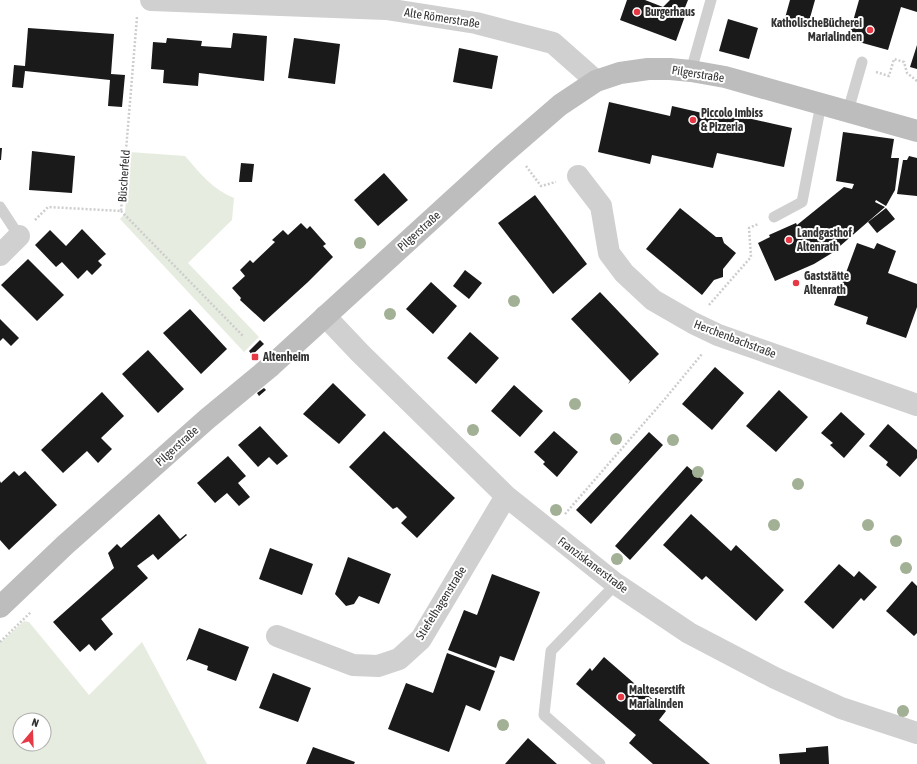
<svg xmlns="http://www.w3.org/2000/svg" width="917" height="764" viewBox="0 0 917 764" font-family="'Asap Condensed',sans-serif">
  <rect width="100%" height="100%" fill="#fff"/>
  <!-- green -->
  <path fill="#e6ecdf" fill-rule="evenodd" d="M129,152L185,156C199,172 213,190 234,198L232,220L188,263L259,337L244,352L120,219L125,213Z
    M24,621L29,622L89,695L142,642L207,764H0V643ZM20,720H44V744H20Z"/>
  <!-- building -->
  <path fill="#1a1a1a" d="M627,0H645L663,7L670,0H688L682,15L685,16L676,41L620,20Z
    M790,0H815L808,25L785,18Z
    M859,0H917V12L901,7L888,50L848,39Z
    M728,19L758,28L749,59L719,51Z
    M28,28L114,34L111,74L125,75L122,107L108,106L110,80L25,71L23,88L12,87L14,65L25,66Z
    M233,33L267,36L264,81L199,73L198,86L163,83L164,70L151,69L153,42L166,43L167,38L202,41L201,46L231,48Z
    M294,38L340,44L335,84L288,78Z
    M917,45V69L910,67Z
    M459,48L498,56L492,89L453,82Z
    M609,102L670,116L672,106L724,118L725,113L792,128L784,167L717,153L713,168L652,155L650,164L598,152Z
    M843,132L894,139L891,158H899L895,190L886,206L876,200L875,202L885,207L832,253L814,264L775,281L758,243L770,237L769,235L796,223L797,225L844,187L852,189L854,184L836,181Z
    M0,148H2L1,160H0Z
    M32,151L75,156L72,193L29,190Z
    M909,156L917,158V196L897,194L903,160H907Z
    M241,163L254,164L252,182H239Z
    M384,173L408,200L378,226L354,200Z
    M535,195L587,264L553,294L498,223Z
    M680,208L716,237H722L724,243L736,253L723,269V277L714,280L702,295L646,249Z
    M886,208L895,219L877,233L868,222Z
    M301,223L307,229L310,226L326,244L323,246L333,257L308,282L264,322L240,300L241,298L232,288L245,276L240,270L250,260L253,263L275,242L272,240L283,230L288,235Z
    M82,229L106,254L98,261L102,265L92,275L87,270L78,279L62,262L56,267L35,245L50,230L66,246Z
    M857,243L874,249L877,243L896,251L888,273L917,284V307L906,338L866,324L868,317L834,305Z
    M28,259L64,295L37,321L1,285Z
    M465,270L482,283L469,299L453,286Z
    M431,282L457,306L433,334L406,309Z
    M600,292L659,354L628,384L630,381L571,319Z
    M190,309L227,349L201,374L163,333Z
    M0,319L19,338L11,346L3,338L0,341Z
    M470,332L499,358L476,384L447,358Z
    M260,340L264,344L252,355L249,351Z
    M148,350L184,389L158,413L122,374Z
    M715,367L744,393L712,430L682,404Z
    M333,383L366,415L339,444L303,414Z
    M514,385L543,411L520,437L491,411Z
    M264,388L266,390L259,396L257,393Z
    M779,390L808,417L776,452L746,426Z
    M102,392L124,416L101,438L112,449L98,463L87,451L63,473L41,450Z
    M841,412L865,434L844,458L830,445L833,443L821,433Z
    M888,424L917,450V458L900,477L886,465L888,462L869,446Z
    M260,426L288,456L277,465L269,457L258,467L238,445Z
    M384,431L455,498L417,538L401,523L407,517L397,507L393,509L349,467Z
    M554,431L578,452L557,477L543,464L545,462L534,452Z
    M649,432L663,445L591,524L576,510Z
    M228,456L246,476L238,483L250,497L239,506L227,493L215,503L197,483Z
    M687,466L703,480L630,560L615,546Z
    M14,471L19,476L25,471L57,505L9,550L0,540V481L1,483Z
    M159,514L180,539L186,534L187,535L158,560L153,554L137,566L148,578L101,619L113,634L95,651L89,644L80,652L53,622L114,568L108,553L117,544L121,548Z
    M691,514L731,551L736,545L784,590L756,621L706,576L702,580L663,545Z
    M270,548L313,564L302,595L259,579Z
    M348,557L391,574L379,604L359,596L354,604L346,606L335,594Z
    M839,564L854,577L859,571L877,587L864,601L861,598L833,629L804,602Z
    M492,574L540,592L514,661L500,656L496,668L448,650L464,610L477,615Z
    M912,581L917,586V633L914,636L886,611Z
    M199,628L249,647L236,681L207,670L208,666L189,659L186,661Z
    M447,653L495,671L480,711L466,705L449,752L388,729L406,683L433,693Z
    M604,657L666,711L659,720L710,764H653L629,743L636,735L576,684L590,668L592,671Z
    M273,673L311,688L298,722L259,708Z
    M528,738L557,764H505Z
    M828,746L829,764H780L779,754L806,752V748Z
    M313,747L355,762L354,764H306Z"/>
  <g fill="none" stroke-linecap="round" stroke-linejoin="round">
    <!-- path -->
    <path stroke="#cdcdcd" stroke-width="2.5" stroke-dasharray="2 2" stroke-linecap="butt" d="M876,72L889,76L894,59L904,62L907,73L917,81
      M526,166L541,186L556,182
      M121,211L243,336
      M35,220L48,207L121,211L137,17
      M709,305L751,257L749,228L758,224
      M565,514L664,400L702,354
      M0,642L31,612"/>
    <!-- service -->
    <path stroke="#d0d0d0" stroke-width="11" d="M691,71L711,0
      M848,111L862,62
      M0,207L19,236
      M774,217L802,202L821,104
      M600,764L544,715L551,651L616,584"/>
    <!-- minor -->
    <path stroke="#d0d0d0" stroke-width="22" d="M151,0L386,9L476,23L553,43L596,81
      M578,176L601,206L609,253L624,273L653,300L693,323L718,335L917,405
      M0,255L19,236
      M325,316L360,353L506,496L616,584L689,633L775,678L841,708L917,733
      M277,636L353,665L378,666L399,659L421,639L506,496"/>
    <!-- secondary -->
    <path stroke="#bdbdbd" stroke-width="22" d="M0,607L65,545L207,419L271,366L501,156L560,105L596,81L620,73L648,69H670L691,71L725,77L917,131"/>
  </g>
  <!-- trees -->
  <g fill="#a2b095">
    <circle cx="360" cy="243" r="6"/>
    <circle cx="514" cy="301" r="6"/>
    <circle cx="390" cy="314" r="6"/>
    <circle cx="575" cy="404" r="6"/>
    <circle cx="473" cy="430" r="6"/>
    <circle cx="616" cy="439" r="6"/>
    <circle cx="673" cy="440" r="6"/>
    <circle cx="698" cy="472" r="6"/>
    <circle cx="798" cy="484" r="6"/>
    <circle cx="556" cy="510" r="6"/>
    <circle cx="774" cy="525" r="6"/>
    <circle cx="868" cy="525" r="6"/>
    <circle cx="896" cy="541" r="6"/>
    <circle cx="617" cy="559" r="6"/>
    <circle cx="906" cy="568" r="6"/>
    <circle cx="903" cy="711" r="6"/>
    <circle cx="503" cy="725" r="6"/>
  </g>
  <!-- markers -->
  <g fill="#e63946" stroke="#fff" stroke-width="1.5">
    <circle cx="637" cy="12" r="4"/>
    <circle cx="870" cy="30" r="4"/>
    <circle cx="693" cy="120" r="4"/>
    <circle cx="789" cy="240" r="4"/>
    <circle cx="796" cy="283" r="4"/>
    <rect x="251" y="353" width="8" height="8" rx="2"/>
    <circle cx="621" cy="697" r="4"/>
  </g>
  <g text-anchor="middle" stroke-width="4" stroke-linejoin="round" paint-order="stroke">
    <!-- poi labels -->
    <g font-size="12" font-weight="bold" fill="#333" stroke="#fff" text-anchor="start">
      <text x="645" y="16">Burgerhaus</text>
      <text x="862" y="27" text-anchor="end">KatholischeBücherei<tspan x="862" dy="14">Marialinden</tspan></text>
      <text x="701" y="117">Piccolo Imbiss<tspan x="701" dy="14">&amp; Pizzeria</tspan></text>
      <text x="797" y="237">Landgasthof<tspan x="797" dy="14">Altenrath</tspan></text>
      <text x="804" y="280">Gaststätte<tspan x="804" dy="14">Altenrath</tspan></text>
      <text x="263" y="361">Altenheim</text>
      <text x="629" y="694">Malteserstift<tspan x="629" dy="14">Marialinden</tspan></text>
    </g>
    <!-- street labels -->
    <g font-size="12" fill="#333" stroke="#fff">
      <text transform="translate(442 18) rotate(9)" y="4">Alte Römerstraße</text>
      <text transform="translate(698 74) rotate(9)" y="4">Pilgerstraße</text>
      <text transform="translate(124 176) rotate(-86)" y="4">Büscherfeld</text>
      <text transform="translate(419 231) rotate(-42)" y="4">Pilgerstraße</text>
      <text transform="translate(735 339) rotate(21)" y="4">Herchenbachstraße</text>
      <text transform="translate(177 446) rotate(-42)" y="4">Pilgerstraße</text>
      <text transform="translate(593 565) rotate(37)" y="4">Franziskanerstraße</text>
      <text transform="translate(441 603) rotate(-58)" y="4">Stiefelhagenstraße</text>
    </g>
  </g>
  <!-- north arrow -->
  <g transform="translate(32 732) rotate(19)"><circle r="19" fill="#ffffff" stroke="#adadad"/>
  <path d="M0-3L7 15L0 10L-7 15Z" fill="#e63946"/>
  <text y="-6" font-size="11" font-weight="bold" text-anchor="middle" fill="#333333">N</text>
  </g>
</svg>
